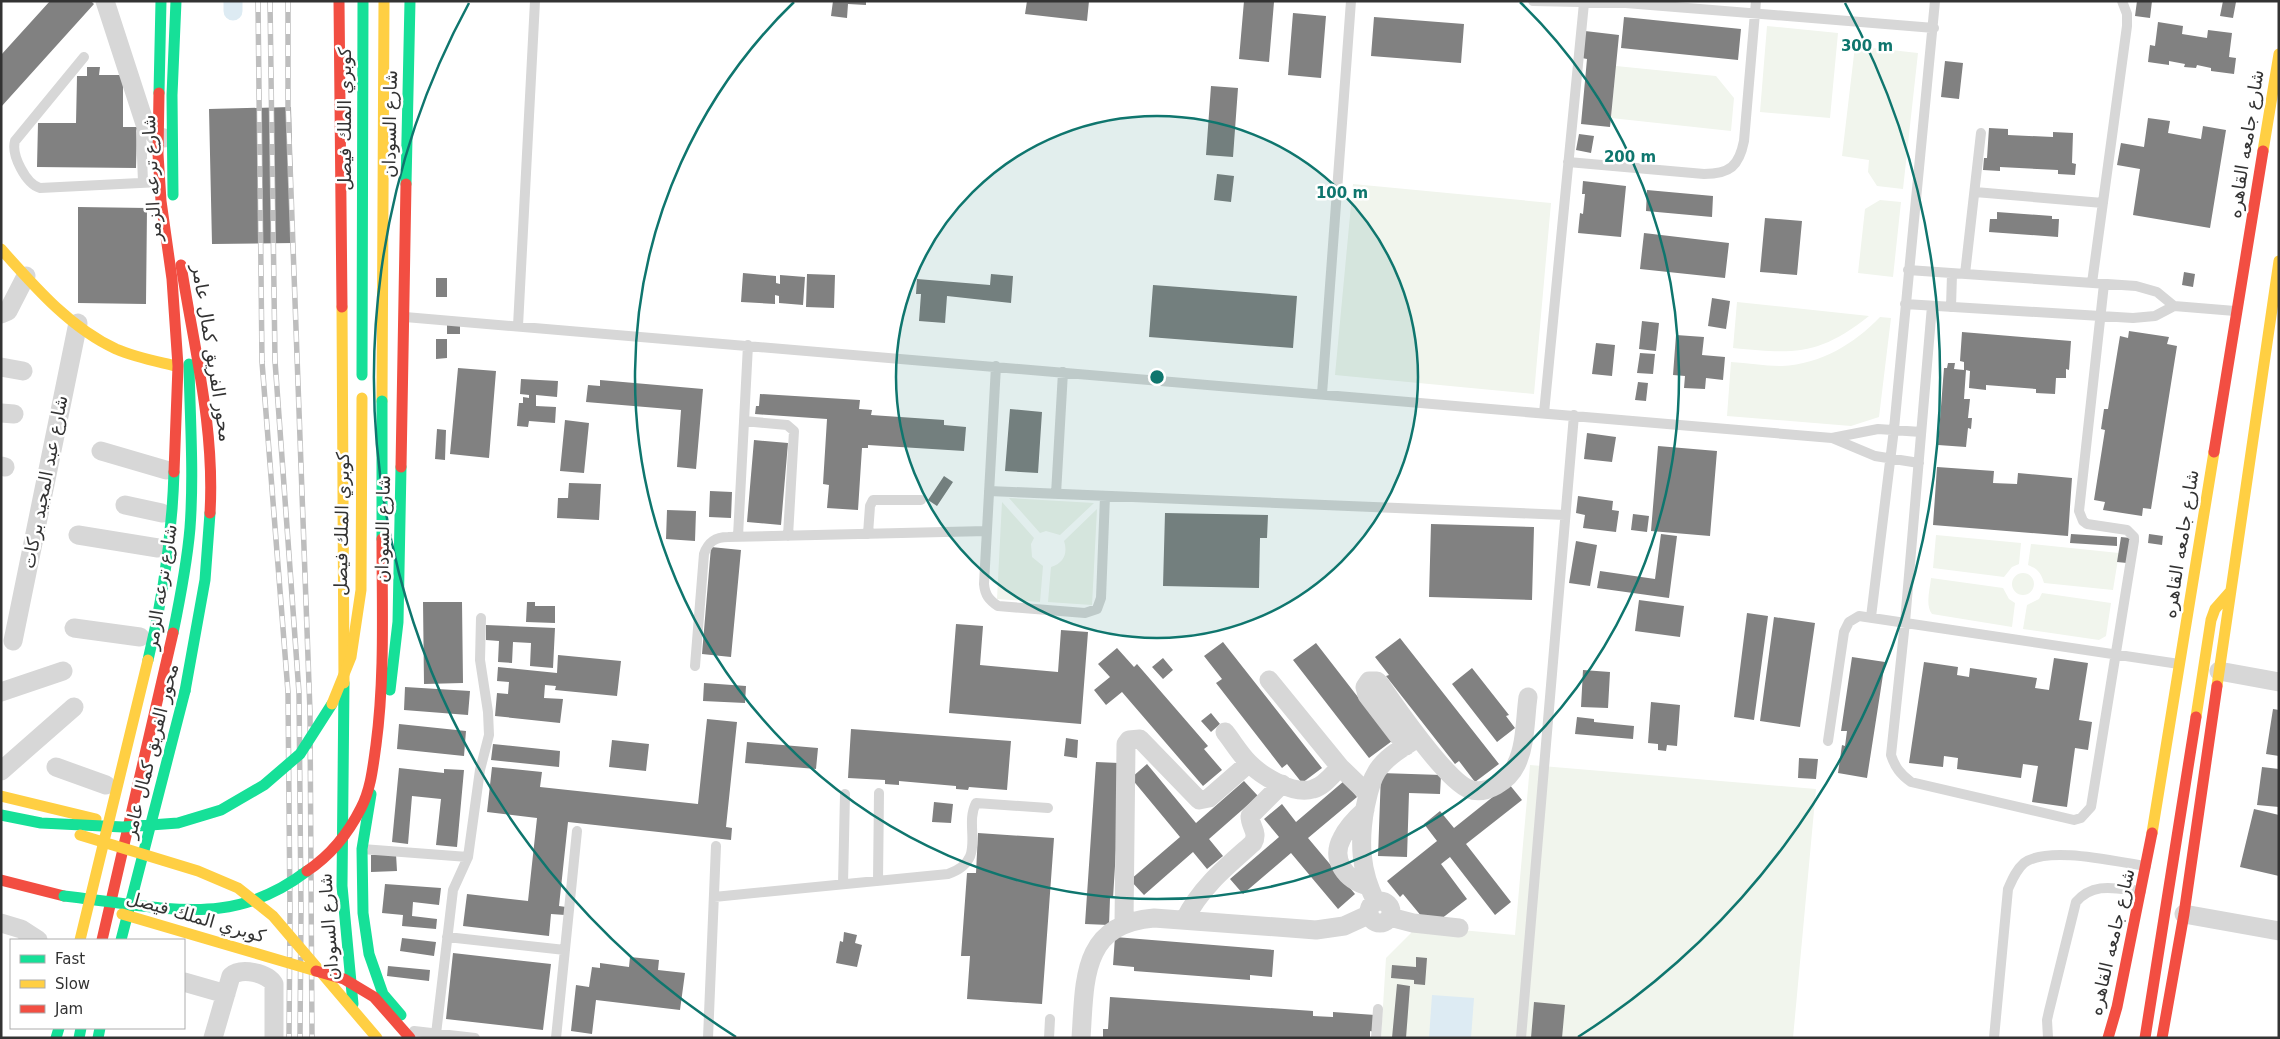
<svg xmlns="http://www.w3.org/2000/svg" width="2280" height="1039" viewBox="0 0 2280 1039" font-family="'DejaVu Sans',Cairo,sans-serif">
  <rect width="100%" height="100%" fill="#fff"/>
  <!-- green -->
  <path fill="#f1f5ed" d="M1767,26L1838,33L1830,118L1760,112Z
    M1855,46L1918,53L1903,189L1877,186L1868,172L1869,160L1842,156Z
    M1616,66L1716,76L1734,98L1731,131L1611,118Z
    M1353,184L1551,203L1534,394L1335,375Z
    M1880,200L1901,202L1893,277L1858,273L1865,209Z
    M1737,302L1869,316C1819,356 1793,354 1733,348Z
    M1880,317L1891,318L1879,417L1851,426L1727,416L1731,362C1748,363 1765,366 1782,366C1821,364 1854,344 1880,317Z
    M1009,498L1094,503L1060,535L1046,531L1040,533Z
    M1002,502L1034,538L1031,544L1032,557L1043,566L1040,602L997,599Z
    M1097,509L1092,605L1048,602L1051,567C1064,563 1068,553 1064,541Z
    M1936,535L2021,543L2019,564L2012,567L2004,577L1933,568Z
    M2031,544L2119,553L2113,590L2044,583C2041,573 2038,569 2028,565Z
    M2012 584a11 11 0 1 1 22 0a11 11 0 1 1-22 0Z
    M1931,578L2003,588L2009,599L2015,603L2012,627L1932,614C1925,605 1930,589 1931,578Z
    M2042,593L2111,603L2106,636L2099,640L2023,629L2027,605L2039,599Z
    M1530,765L1816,789L1793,1038H1381L1386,958L1418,926L1515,935Z"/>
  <!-- water -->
  <path fill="#ddebf3" d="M1432,995L1474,998L1471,1038H1429Z"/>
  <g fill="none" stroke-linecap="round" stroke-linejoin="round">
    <!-- canal -->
    <path stroke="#ddebf3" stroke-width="19" d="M233,1V11"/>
  </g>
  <!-- building -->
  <path fill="#818181" d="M50,1H91L94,4L1,107V55Z
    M833,1H866V5L848,4L847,18L831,16Z
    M1027,1H1089L1087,21L1025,14Z
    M1244,1L1274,2L1269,62L1239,59Z
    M2137,1H2152L2150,18L2135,16Z
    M2223,1L2236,2L2233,18L2220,16Z
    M1293,13L1326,16L1321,78L1288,75Z
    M1374,17L1464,24L1461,63L1371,56Z
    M1624,17L1741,29L1738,60L1621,48Z
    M2158,22L2183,26L2182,34L2207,38L2208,30L2232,33L2229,57L2236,58L2234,74L2211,71V68L2197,65L2196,68L2184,67L2185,64L2169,61V65L2148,62L2150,45L2155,46Z
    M1585,31L1619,35L1610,127L1581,124L1587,59L1582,58Z
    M1945,61L1963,63L1959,99L1941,97Z
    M87,67H100L99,75H123V127H137L136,168L37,167L38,123H76L77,76H87Z
    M1211,86L1238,88L1233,157L1206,155Z
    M291,107L294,243L212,244L209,109Z
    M2148,118L2170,121L2168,133L2201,139L2203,126L2226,130L2210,228L2133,215L2140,169L2117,165L2121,143L2144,147Z
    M1989,128L2008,129V135L2053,137V132L2073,133L2072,163L2076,164L2075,175L2058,174V170L2000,167V171L1983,170L1984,158H1987Z
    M1579,134L1594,136L1591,153L1576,150Z
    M1217,174L1234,176L1231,202L1214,200Z
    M1583,181L1626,186L1621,237L1578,233L1580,213L1583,214L1585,194H1582Z
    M1647,190L1713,196L1712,217L1646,211Z
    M78,207L147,208L146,304L78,303Z
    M1997,212L2052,216V219H2059L2058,237L1989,232L1990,219H1997Z
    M1765,218L1802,221L1797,275L1760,272Z
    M1644,233L1729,243L1725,278L1640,269Z
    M2184,272L2195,274L2193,287L2182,285Z
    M743,273L776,276V283L780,284V275L805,277L803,305L779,303V296L775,295V304L741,302Z
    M807,274L835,275L834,308L806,307Z
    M991,274L1013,276L1011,303L947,296L945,323L919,321L921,294H916L917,279L990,285Z
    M436,278H447V297H436Z
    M1153,285L1297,296L1293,348L1149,337Z
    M1712,298L1730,301L1726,329L1708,326Z
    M1642,321L1659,323L1656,351L1639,349Z
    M447,324H460V334H447Z
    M2129,331L2169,337L2167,344L2177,346L2151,509L2143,508L2142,516L2103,510L2105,502L2094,500L2105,430L2101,429L2104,409H2108L2120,336L2128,338Z
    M1962,332L2071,341L2069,370L2066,369V378H2056L2055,394L2036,393V389L1986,385V390L1969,388L1970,371L1966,370L1964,399H1970L1968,418H1972L1971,429L1968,428L1966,447L1938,445L1944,368H1947L1948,363H1955L1954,369L1964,370V362L1960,361Z
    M1676,335L1704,337L1702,355L1725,357L1723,380L1706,378L1705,389L1684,388L1685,376L1673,375Z
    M436,339H447V358L436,359Z
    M1596,343L1615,345L1612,376L1592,374Z
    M1640,353L1655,354L1653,374L1637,373Z
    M458,368L496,371L489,458L450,454Z
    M521,379L558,381L557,397L536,395V406L556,407L555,423L529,421L528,427L517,426L519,403H523V397L529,398V395L520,394Z
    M600,380L703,389L696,469L677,467L681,410L586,402L588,385L600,386Z
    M1638,382L1648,383L1646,401L1635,400Z
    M760,394L860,400L859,409L872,410L871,415L944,420V425L966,427L964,451L868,445V448H862L858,510L827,508L829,485L823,484L827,419L755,414L756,406H759Z
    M1010,409L1042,412L1038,473L1005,471Z
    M565,420L589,423L584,473L560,471Z
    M437,429L446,430L445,460L435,459Z
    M1587,433L1616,437L1612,462L1584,459Z
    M754,440L788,443L781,525L747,522Z
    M1658,446L1717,451L1710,536L1651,531Z
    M1937,467L1994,471L1993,483L2017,484L2018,473L2072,478L2068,536L1933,525Z
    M944,476L953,482L937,506L928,500Z
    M569,483L601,484L599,520L557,518L558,498H568Z
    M710,491L732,492L731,518L709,517Z
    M1578,496L1613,501L1612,510L1619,511L1616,532L1583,528L1585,515L1576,513Z
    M667,510L696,511L695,541L666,539Z
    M1165,513L1268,515L1267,538H1260L1259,588L1163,586Z
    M1633,514L1649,516L1647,532L1631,530Z
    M1431,524L1534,527L1532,600L1429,597Z
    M1661,534L1677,536L1669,598L1597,588L1600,571L1655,579Z
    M2071,534L2117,537V546L2070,543Z
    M2149,534L2163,536L2162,545L2148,543Z
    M2121,537L2130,538L2127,563L2117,562Z
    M1576,541L1597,545L1590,586L1569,583Z
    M711,547L741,550L731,657L702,654Z
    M1639,600L1684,606L1680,637L1635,631Z
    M423,602H462L463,683L424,684Z
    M527,602H535V606H555V623L526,622Z
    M1747,613L1768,616L1754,720L1734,717Z
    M1774,617L1815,623L1800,727L1760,721Z
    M956,624L983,626L980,665L1058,672L1061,630L1088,632L1081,724L949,713Z
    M486,625L555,628L553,668L530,666L531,643L513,642L512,663L498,662L499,641L486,640Z
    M1400,638L1499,764L1475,782L1459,761L1455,764L1386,676L1389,675L1375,657Z
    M1223,642L1322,768L1302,783L1287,764L1282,768L1216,683L1222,679L1204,656Z
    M1316,643L1392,741L1369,758L1293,660Z
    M1117,648L1134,667L1137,664L1208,746L1204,749L1222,770L1203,786L1122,692L1106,705L1094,690L1110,677L1098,664Z
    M558,655L621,661L617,696L555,690L556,686L545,685L544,698L563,699L560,723L495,716L497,693L508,694L509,682L497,681L498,667L557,673Z
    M1852,657L1885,662L1867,778L1838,773L1842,745L1845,746L1847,731H1841Z
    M1163,658L1173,670L1163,679L1152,667Z
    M2054,658L2088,663L2079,720L2092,722L2088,750L2075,748L2067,807L2032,802L2038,766L2023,764L2021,778L1957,769L1958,758L1944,756L1943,767L1909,763L1924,662L1958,667L1957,675L1969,677L1970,668L2037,678L2035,688L2049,690Z
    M1472,668L1509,715L1506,716L1515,728L1497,742L1452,684Z
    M1583,670L1610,672L1608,708L1581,707Z
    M704,683L746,686L745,703L703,701Z
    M405,687L470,691L468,715L404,710Z
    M1651,702L1680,705L1677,746L1667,745L1666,751L1658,750V744L1648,743Z
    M2273,709L2279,710V756L2266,754Z
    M1211,713L1220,724L1211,732L1201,721Z
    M1577,717L1594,719V722L1634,726L1633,739L1575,734Z
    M707,719L737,722L726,827L732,828L731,840L568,822L559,906L566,907L565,915L551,914L549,936L463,926L467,894L528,901L537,818L487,812L492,767L542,772L540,787L698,804Z
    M399,724L466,731L464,756L397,749Z
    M851,729L1011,741L1007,790L969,787L968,790L956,789V786L899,781V785L885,784V780L848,778Z
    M1066,738L1078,740L1077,758L1064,756Z
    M612,740L649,744L646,771L609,767Z
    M747,742L818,748L816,769L745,763Z
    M493,744L560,751L559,767L491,760Z
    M1799,758L1818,759L1816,779L1798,778Z
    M1096,762L1119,763L1120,786L1113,898H1110L1109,925L1085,924Z
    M1147,764L1196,823L1244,781L1258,796L1209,839L1223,856L1207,869L1193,852L1144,895L1130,880L1180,837L1131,778Z
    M2262,767L2279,769V807L2257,805Z
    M399,768L444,773V769L464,770L457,847L436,845L441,799L412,796L408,844L392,842Z
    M1381,773L1441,775L1440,794L1409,793L1407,857L1378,856Z
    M1344,781L1357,797L1308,838L1355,894L1338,909L1291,853L1243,894L1230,879L1279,837L1264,819L1282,804L1296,822Z
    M1509,784L1522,800L1466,844L1511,902L1495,915L1450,857L1441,864L1467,899L1441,919L1422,917L1403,894L1400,897L1387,881L1437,841L1424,824L1440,811L1454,828Z
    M934,802L953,804L951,823L932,822Z
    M2254,809L2279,815V876L2240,867Z
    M978,833L1054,838L1042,1004L967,999L970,956H961L967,873H976Z
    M396,854L397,871L371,872V855Z
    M385,884L441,888L439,905L413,902L412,916L437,919L436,929L402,926L403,915L382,913Z
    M844,932L857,935L855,943L862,945L857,967L836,963L840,941L843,942Z
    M1115,937L1274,950L1272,977L1250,975V980L1134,971V967L1113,965Z
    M402,938L436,942L434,956L400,951Z
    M453,953L551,964L543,1030L446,1019Z
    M630,957L659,960L658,970L685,973L680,1010L596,1000L592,1034L571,1031L576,985L589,987L592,967L600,968V963L629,967Z
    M1416,957L1427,958L1425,985L1414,984V980L1391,978L1392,965L1416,967Z
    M388,966L430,970L429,981L387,976Z
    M1397,984L1410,986L1406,1038H1392Z
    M1110,997L1313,1011V1016L1333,1017V1012L1375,1015L1374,1032L1370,1031V1038H1103V1029H1108Z
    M1534,1002L1565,1005L1562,1038H1531Z"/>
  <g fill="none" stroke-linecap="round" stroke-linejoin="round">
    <!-- lane -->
    <path stroke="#d7d7d7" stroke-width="10" d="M1533,1L1626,3L1934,28
      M84,57L15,141C11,155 26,184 40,188L160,182
      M141,131L143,182
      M1568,162L1704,174C1730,174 1739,166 1744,141L1756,1
      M1975,192L2103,203
      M1908,270L2136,286L2157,292L2174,306
      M1965,274L1981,133
      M2092,283L2127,26V14L2122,1
      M1905,304L2133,318L2155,316L2174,306L2235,311
      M1932,306L1905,622L1891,755C1895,767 1900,774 1911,782L2074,820L2081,818L2091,807L2134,541V537L2127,530L2087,524L2083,521L2079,511L2104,284
      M1951,307L1952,274
      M405,317L1832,438L1875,456L1919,463
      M518,326L535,1
      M996,366L984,584C985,595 989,600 998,606L1085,613L1097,609L1101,598L1105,496
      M1322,394L1351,1
      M1544,413L1584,3
      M744,421L787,425L794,431L788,536
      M1832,438L1878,429L1921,432
      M989,491L1565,515
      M1056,494L1063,372
      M868,534L870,506L873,500H921
      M738,536L748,345
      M1871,617L1894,429L1935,1
      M695,666L704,554C708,542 715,537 728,537L987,531
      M1828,741L1844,632L1849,622L1859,616L2179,664
      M362,849L468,857
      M878,881L879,793
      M843,884L845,794
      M714,897L948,874C989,860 963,828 976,803L1048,808
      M447,937L565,950
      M414,1031L475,1038
      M436,1034L453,890L468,857L480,770L489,735L488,712L480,660L481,618
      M556,1038L577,831
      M708,1038L716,846
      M1049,1038L1050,1019
      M1376,1038L1378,1009
      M1521,1038L1574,415
      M1994,1038L2008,889C2012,880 2016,870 2024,863C2048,845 2117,862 2146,866
      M2048,1038L2047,1020L2049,1011L2076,902C2094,881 2117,889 2141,891"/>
    <!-- street -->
    <path stroke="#d7d7d7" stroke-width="19" d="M105,1L145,124L156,136L164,138
      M1,314L8,311L26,276
      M1,367L23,371
      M1,413L14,414
      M101,451L166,470
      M1,466L5,467
      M125,505L162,513
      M78,535L158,548
      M74,628L140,637
      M13,641L78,323
      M2219,671L2279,682
      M1269,680L1340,767L1368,794
      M1,692L63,671
      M1225,732C1233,742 1240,754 1249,763C1263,777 1293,795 1313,789C1324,786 1332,775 1340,767
      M1406,746L1367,695L1365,687L1369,681H1377L1380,684C1395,706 1447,781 1469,789C1486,796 1509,780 1516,765C1526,745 1525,718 1528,697
      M56,767L106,785
      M1,771L74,707
      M1365,810C1356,818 1347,827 1342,838C1330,860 1346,880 1368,886
      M1369 912a11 11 0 1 1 22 0a11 11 0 1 1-22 0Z
      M1376,902C1360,871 1359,841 1365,808C1368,795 1370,782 1377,771C1386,757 1402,748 1416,739
      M2184,914L2279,931
      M1390,917L1413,923L1459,928
      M1185,919C1201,887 1226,867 1253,843C1259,832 1250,827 1250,816L1282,784
      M1,923L21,929L38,940
      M1124,924L1126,744L1129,740L1140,739L1199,800L1209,798L1249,763
      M184,982L226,994
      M213,1038L231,976C241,967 268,973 274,984V1038
      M1081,1038C1085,980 1081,924 1154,918L1316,930L1344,926L1368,915"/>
    <!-- fast -->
    <path stroke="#16e098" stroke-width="11" d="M406,184L410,1
      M173,195L172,95L176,1
      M362,375L363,1
      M173,633C180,599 187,563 190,528C194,474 190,419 189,364
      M344,683L342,886L353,1004
      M390,690L398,622L401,467
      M185,691L205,580L210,513
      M371,794L362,849L363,913L369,954L383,994L401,1015
      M56,1038L59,1028
      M79,1038L81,1028
      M98,1038L100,1028"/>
    <!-- slow -->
    <path stroke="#ffcf43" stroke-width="11" d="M2263,151L2279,54
      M1,249C34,286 70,328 116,349C135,357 155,361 175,366
      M342,307L344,683
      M382,401L384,1
      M2217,686L2279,261
      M2196,717L2211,620L2215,609L2230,592
      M1,796L96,819
      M2152,833L2214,452"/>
    <!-- jam -->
    <path stroke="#f24e42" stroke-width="11" d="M339,1L342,307
      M181,265C194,348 215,428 210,513
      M2214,452L2263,151
      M401,467L406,184
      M1,880L64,896
      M102,940L173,633
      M2108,1038L2117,1007L2152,833
      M2145,1038L2196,717
      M2162,1038L2184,914L2217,686"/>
    <!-- rail casing -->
    <g stroke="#bebebe" stroke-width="5.5">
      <path id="rail" d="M258,1L262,362L288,692L290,913L289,1038
        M270,1L275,361L299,693L301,910L300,1038
        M288,1V109L310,712L312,1038"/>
    </g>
    <!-- rail -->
    <use href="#rail" stroke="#fff" stroke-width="4" stroke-dasharray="11" stroke-linecap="butt"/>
    <!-- fast-bridge -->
    <path stroke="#16e098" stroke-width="11" d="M159,93L161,1
      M382,401V539
      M148,660C163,599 172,535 174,472
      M1,815L41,823L123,827L178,823L221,810L264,785L300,754L332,704
      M64,896C110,901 175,914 220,908C252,904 282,890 307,871
      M121,940L185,691"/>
    <!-- slow-bridge -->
    <path stroke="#ffcf43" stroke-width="11" d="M332,704L351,657L361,590L362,398
      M80,835L198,871L238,888L273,916L377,1038
      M122,914L316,971
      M80,940L148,660"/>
    <!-- jam-bridge -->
    <path stroke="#f24e42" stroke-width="11" d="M159,93L158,154L161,201L172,279L178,366L174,472
      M307,871C331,855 348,834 361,808C371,789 373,766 376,745C385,677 382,608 382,539
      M316,971L344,979L374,997L410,1038"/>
  </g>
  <!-- distance rings -->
  <circle cx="1157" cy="377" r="261" fill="#0f766e" fill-opacity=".12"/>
  <g fill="none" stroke="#0f766e" stroke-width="2.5">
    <circle cx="1157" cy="377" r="261"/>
    <path d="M1520 2A522 522 0 1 1 794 2"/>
    <path d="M736 1037A783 783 0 0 1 469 3M1845 3A783 783 0 0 1 1578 1037"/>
  </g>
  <g text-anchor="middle" stroke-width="5" stroke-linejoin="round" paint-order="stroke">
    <!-- street labels -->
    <g font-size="18" fill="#333" stroke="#fff">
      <text transform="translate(345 119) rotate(-90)" y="6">كوبري الملك فيصل</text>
      <text transform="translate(390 124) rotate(-89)" y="6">شارع السودان</text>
      <text transform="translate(2246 144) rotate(-81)" y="6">شارع جامعه القاهره</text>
      <text transform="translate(152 178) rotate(-93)" y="6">شارع ترعه الزمر</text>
      <text transform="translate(212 353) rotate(81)" y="6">محور الفريق كمال عامر</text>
      <text transform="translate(45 482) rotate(-79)" y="6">شارع عبد المجيد بركات</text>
      <text transform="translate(342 524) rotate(-89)" y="6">كوبري الملك فيصل</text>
      <text transform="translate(383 529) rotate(-89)" y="6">شارع السودان</text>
      <text transform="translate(2181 544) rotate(-81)" y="6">شارع جامعه القاهره</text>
      <text transform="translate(161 587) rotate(-81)" y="6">شارع ترعه الزمر</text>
      <text transform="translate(151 751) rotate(-76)" y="6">محور الفريق كمال عامر</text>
      <text transform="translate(196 917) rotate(16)" y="6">كوبري الملك فيصل</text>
      <text transform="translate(329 927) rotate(-94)" y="6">شارع السودان</text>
      <text transform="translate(2112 942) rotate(-77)" y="6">شارع جامعه القاهره</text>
    </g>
  </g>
  <circle cx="1157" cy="377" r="8" fill="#0f766e" stroke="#fff" stroke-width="2.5"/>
  <g font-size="15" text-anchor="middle" font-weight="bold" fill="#0f766e" stroke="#fff" stroke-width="5" stroke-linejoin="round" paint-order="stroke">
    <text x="1867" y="51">300 m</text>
    <text x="1630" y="162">200 m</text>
    <text x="1342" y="198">100 m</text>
  </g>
  <!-- border -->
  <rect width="2280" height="1039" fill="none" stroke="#333333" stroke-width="5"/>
  <!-- legend -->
  <rect x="10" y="939" width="175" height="90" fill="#ffffff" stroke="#adadad"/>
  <rect x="20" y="955" width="25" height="8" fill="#16e098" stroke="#adadad"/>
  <text x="55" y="964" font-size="15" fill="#333333">Fast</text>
  <rect x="20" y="980" width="25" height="8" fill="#ffcf43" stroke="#adadad"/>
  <text x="55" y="989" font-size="15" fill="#333333">Slow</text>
  <rect x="20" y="1005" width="25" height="8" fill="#f24e42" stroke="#adadad"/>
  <text x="55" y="1014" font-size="15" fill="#333333">Jam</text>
</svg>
